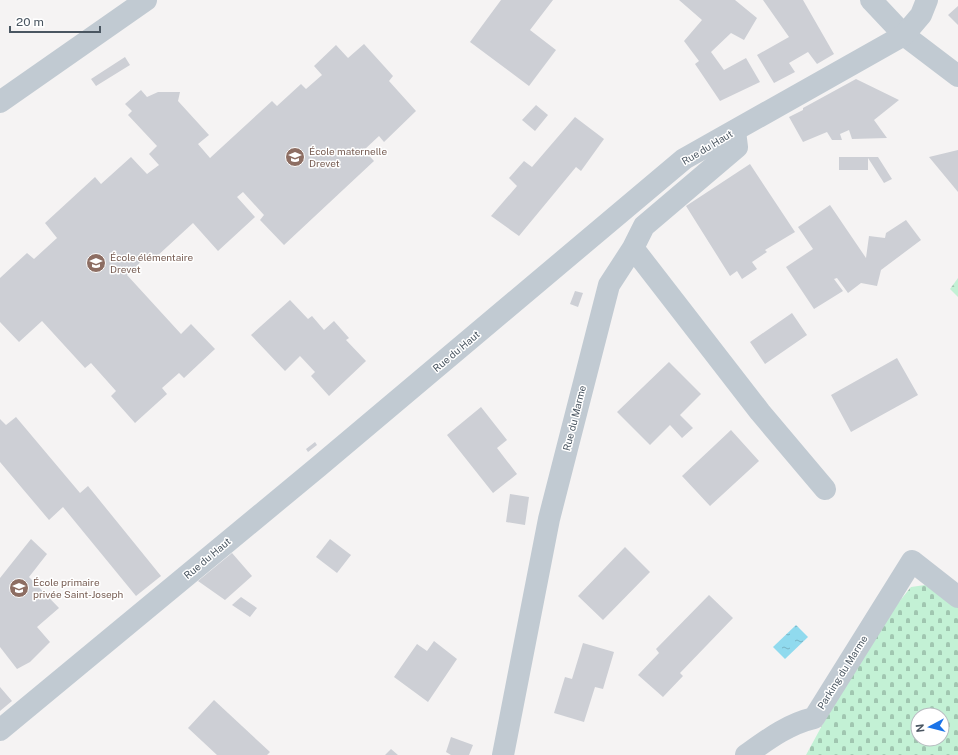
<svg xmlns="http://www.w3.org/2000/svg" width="958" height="755" viewBox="0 0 958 755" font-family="'Public Sans',sans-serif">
  <defs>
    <pattern id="forest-firs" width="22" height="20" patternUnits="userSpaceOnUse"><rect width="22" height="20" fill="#c3f1d5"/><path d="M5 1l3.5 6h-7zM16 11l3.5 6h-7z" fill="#a0c6b0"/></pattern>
    <pattern id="cemetery-stones" width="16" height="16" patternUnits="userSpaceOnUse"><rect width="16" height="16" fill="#c3f1d5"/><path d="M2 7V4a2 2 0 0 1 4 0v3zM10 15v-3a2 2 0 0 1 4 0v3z" fill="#a0c6b0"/></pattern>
    <pattern id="water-ripples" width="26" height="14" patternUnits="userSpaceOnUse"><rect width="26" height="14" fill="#90daee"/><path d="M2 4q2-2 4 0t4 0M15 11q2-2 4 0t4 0" fill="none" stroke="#78b4c4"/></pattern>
  </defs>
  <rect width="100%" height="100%" fill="#f5f3f3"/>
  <!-- forest -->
  <path fill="url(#forest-firs)" d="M958,278V297L950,289Z"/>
  <!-- cemetery -->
  <path fill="url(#cemetery-stones)" fill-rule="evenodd" d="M925,585L958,605V755H806L869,639L911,587ZM918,715H942V739H918Z"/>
  <!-- water -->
  <path fill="url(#water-ripples)" d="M796,625L808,637L785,659L773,647Z"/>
  <!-- building -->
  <path fill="#cdcfd5" d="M501,0H553L530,30L556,50L529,86L470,42Z
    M679,0H735L757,18L744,40L731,33L711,52L724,70L746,58L760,82L720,101L695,64L699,61L684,41L702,20Z
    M763,0H803L834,54L817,64L808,52L789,63L795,72L774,83L757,55L789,37Z
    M958,6V25L948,15Z
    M364,44L393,76L389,81L416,111L384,142L379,136L364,150L374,161L284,245L260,220L264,215L243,192L237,197L255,217L218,251L193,223L155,258L150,253L127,275L181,334L191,324L215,349L184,378L179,373L162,388L167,394L135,423L111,396L116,391L91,363L85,368L42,321L19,342L0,322V278L27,253L34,259L57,238L45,223L95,177L101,184L131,157L147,174L159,165L149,154L157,146L128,115L132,111L125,104L141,90L147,97L158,92H180L178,101L209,135L198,144L210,158L272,101L277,106L301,84L306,89L322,75L314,66L336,45L348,58Z
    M125,57L130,65L96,86L91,79Z
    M856,79L899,100L874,120L887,138L852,139L849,130L840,134L842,140H832L827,132L803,142L789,117L803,110V108Z
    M536,105L548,115L535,131L522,120Z
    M575,117L604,139L581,171L576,167L519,236L491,216L517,186L509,178L524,161L532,167Z
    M958,150V192L929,157Z
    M839,157H878L892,179L884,183L868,158V170H839Z
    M750,164L795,232L765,250L767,252L752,262L757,269L742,279L737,271L730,276L686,206Z
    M830,205L866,258L869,236L885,238L886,233L906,220L921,240L881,270L877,286L861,283L848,293L837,278L834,279L843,291L814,309L786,267L813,249L798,227Z
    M575,291L583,293L578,307L570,304Z
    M290,300L308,319L312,316L324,330L334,321L349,338L346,340L366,361L329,396L311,376L315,372L300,356L285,371L251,335Z
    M792,313L807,335L765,364L750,342Z
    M897,358L918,395L851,432L831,395Z
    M669,362L701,394L680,415L693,428L682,438L670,425L650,445L617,412Z
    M481,407L507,440L497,448L517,474L493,493L447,435Z
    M16,417L80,493L88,486L161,576L136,596L63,507L49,520L0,462V419L6,425Z
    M731,430L759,461L710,506L682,476Z
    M315,442L317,445L308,452L306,449Z
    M510,494L529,497L525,525L506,522Z
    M31,539L47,554L29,577L59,608L37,627L50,642L30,662L17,669L0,647V578Z
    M330,539L351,555L337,573L316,557Z
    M625,547L650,572L603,620L578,596Z
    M232,553L252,576L225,600L198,581Z
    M709,595L733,618L680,673L683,676L663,697L638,675L659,653L656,649Z
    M241,597L257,608L250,617L232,605Z
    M434,641L457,659L428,702L394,677L417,644L427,651Z
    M583,643L614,652L603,689L595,687L584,722L554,713L565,677L572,679Z
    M0,687L12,701L0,711Z
    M214,700L270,752L267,755H217L188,728Z
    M451,737L473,745L469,755H451L446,752Z
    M391,749L398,755H385Z"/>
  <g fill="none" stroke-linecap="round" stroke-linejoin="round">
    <!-- minor -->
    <path stroke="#c1cad2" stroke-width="22" d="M871,0L904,35L958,76
      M0,102L146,0
      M633,248L760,412L825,489
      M503,755L549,519L609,285L633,248L644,226L737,147L735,131
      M746,755C767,740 788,724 814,718L912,561L958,597"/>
    <!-- tertiary -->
    <path stroke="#c1cad2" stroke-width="22" d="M0,730L318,467L684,159L904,35L921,15L927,0"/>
  </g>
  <!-- icons -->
  <defs>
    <g id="school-disc" transform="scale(1)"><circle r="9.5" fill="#8d6e63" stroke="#fff"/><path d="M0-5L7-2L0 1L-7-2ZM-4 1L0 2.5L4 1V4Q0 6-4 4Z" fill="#fff"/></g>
  </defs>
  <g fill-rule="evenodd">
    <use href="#school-disc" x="295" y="157"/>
    <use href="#school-disc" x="96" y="263"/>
    <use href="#school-disc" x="19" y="588"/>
  </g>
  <g text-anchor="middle" stroke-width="3" stroke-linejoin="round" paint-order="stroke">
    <!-- street labels -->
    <g font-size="10" fill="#4a5661" stroke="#fff">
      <text transform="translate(707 147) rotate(-31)" y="4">Rue du Haut</text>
      <text transform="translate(456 351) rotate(-40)" y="4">Rue du Haut</text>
      <text transform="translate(574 418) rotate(-76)" y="4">Rue du Marme</text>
      <text transform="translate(207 558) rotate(-40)" y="4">Rue du Haut</text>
      <text transform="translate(842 672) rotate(-58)" y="4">Parking du Marme</text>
    </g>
    <!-- education labels -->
    <g font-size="10" fill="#785e54" stroke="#fff" text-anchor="start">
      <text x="309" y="155">École maternelle<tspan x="309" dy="12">Drevet</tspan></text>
      <text x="110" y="261">École élémentaire<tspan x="110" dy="12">Drevet</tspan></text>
      <text x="33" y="586">École primaire<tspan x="33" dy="12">privée Saint-Joseph</tspan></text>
    </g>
  </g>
  <!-- north arrow -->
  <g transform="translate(930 727) rotate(263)"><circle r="19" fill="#ffffff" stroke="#b7bbc0"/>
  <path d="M0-3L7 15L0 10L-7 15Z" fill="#1a73e8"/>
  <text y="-6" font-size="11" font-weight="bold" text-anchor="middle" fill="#4a5661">N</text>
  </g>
  <!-- scale -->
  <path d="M10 26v6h90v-6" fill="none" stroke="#4a5661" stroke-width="2"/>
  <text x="16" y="26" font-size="12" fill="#4a5661" stroke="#ffffff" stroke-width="3" paint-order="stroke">20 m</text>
</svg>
